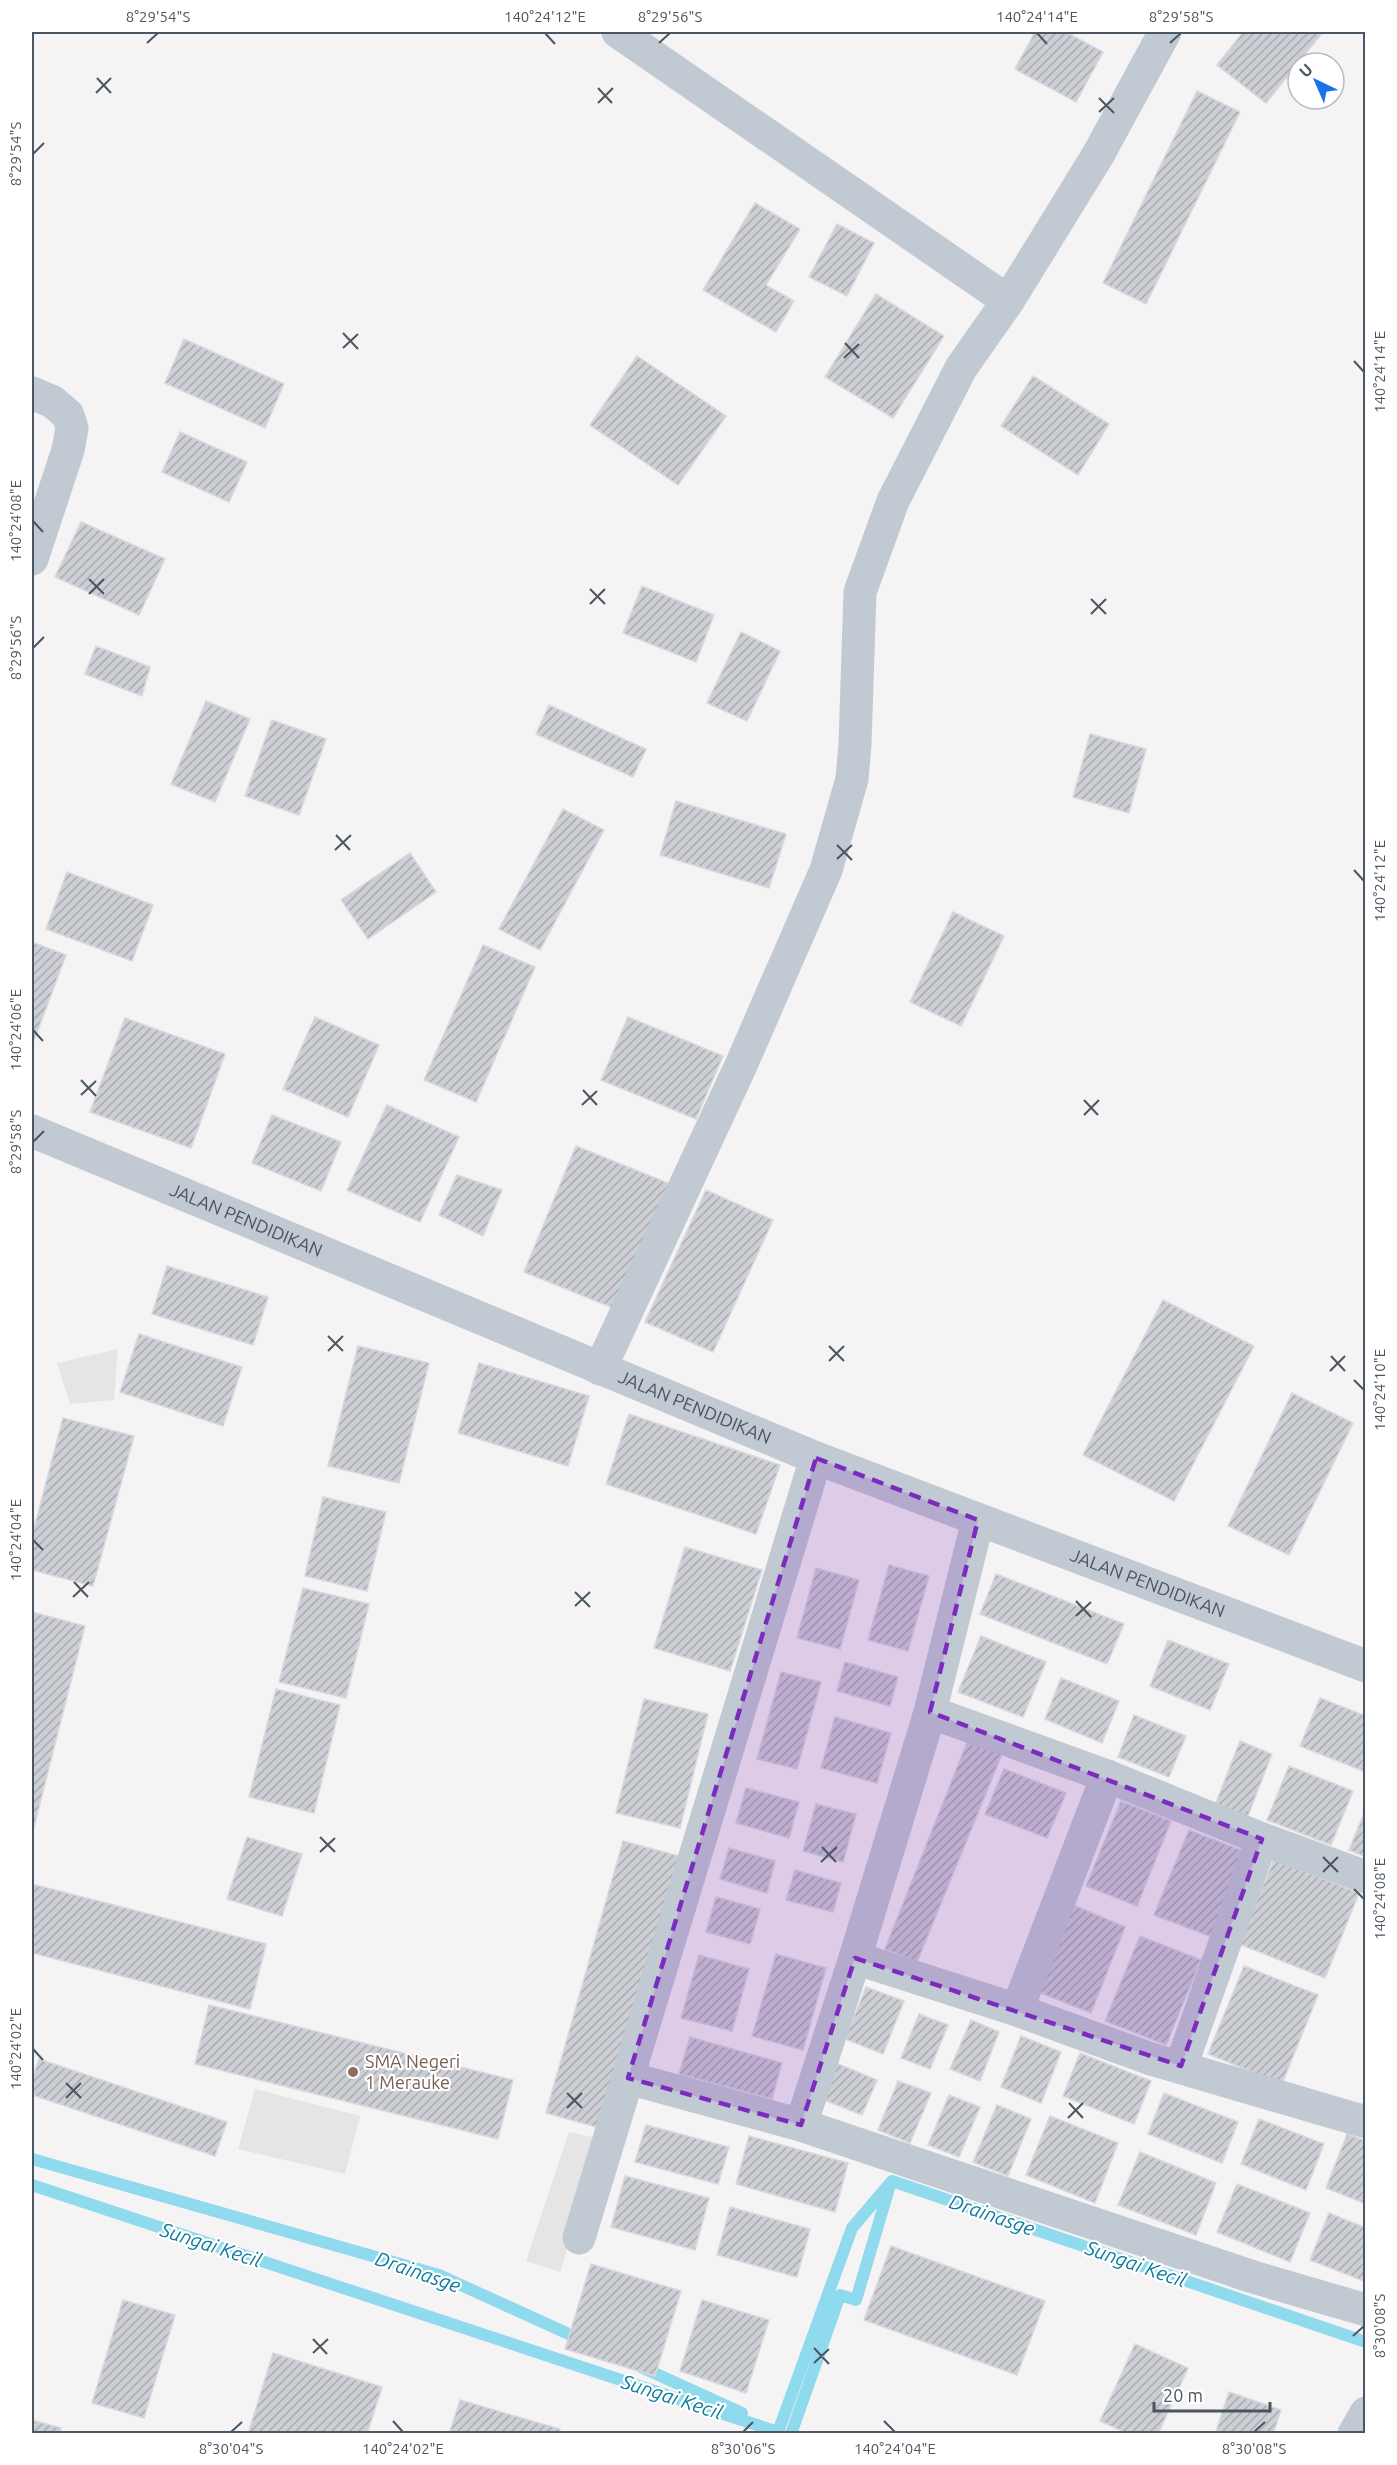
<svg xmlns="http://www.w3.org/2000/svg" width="1397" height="2465" viewBox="0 0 1397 2465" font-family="Ubuntu,sans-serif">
  <defs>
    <pattern id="building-hatch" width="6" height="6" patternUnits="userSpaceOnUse" patternTransform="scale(1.5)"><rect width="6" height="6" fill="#cdcfd5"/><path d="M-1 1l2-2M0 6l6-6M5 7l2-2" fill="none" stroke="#a8abb0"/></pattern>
  </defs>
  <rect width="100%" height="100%" fill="#f5f3f3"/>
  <!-- education -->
  <path fill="#e6e4e5" d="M118,1349L114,1400L70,1404L57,1363Z
    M255,2089L360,2116L345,2174L238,2149Z
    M569,2132L601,2139L560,2272L526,2261Z"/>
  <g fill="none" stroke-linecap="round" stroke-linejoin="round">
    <!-- stream -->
    <path stroke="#90daee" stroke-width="12" d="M32,2159L439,2275L584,2341
      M32,2185L778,2432L852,2228L892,2181L1366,2342
      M641,2367L742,2413
      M791,2434L840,2295L856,2300L890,2185"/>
  </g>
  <!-- building -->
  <path fill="url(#building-hatch)" stroke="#d7d9de" stroke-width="1.5" d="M1035,32H1066L1103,52L1076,102L1015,69Z
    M1243,32H1323L1266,103L1217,65Z
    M1197,91L1240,112L1146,304L1103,283Z
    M755,203L800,229L766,285L794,301L776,332L703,290Z
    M837,224L874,243L847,296L809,277Z
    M876,294L944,336L893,418L825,377Z
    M184,339L284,384L265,428L165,383Z
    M637,356L726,416L678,485L590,425Z
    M1033,376L1109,424L1078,475L1001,426Z
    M180,432L247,462L229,502L162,472Z
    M81,522L165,559L139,615L55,577Z
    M642,586L714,615L696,662L623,633Z
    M741,632L780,651L747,721L707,703Z
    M96,646L150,667L142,696L85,674Z
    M206,701L250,719L215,802L171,784Z
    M549,705L646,749L633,777L536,734Z
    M272,720L326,739L299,815L245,796Z
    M1090,734L1146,749L1129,813L1073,797Z
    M676,801L786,834L769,888L660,855Z
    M563,809L604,830L540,950L499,929Z
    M410,853L436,892L368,939L341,900Z
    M67,872L153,905L132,961L46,929Z
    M953,912L1004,936L961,1026L910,1002Z
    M32,942L66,955L32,1046Z
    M483,945L535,967L476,1102L424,1080Z
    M315,1017L379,1045L348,1117L283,1089Z
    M628,1017L723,1056L696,1119L601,1080Z
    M125,1018L225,1054L191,1148L90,1112Z
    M387,1105L459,1137L420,1222L347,1190Z
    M272,1115L341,1142L321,1191L252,1163Z
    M576,1146L675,1186L623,1312L524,1272Z
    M457,1175L502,1190L483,1236L439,1215Z
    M706,1190L773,1220L713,1352L645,1322Z
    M167,1266L268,1297L253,1345L152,1314Z
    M1163,1300L1254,1346L1174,1501L1083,1455Z
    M139,1334L242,1367L223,1426L120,1392Z
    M358,1346L429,1363L399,1483L328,1466Z
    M479,1363L589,1396L568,1466L458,1433Z
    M1292,1393L1353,1423L1289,1555L1228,1526Z
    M629,1414L780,1465L756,1534L606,1484Z
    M63,1418L134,1436L93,1586L32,1570V1536Z
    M323,1497L386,1512L367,1591L305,1576Z
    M685,1547L762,1570L730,1671L654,1648Z
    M889,1565L929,1576L908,1651L868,1640Z
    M816,1568L859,1580L840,1649L797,1638Z
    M996,1574L1124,1624L1107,1664L980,1614Z
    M303,1588L369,1604L346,1698L279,1682Z
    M32,1612L85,1626L32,1835Z
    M981,1636L1046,1662L1023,1717L958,1692Z
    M1168,1640L1229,1664L1210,1710L1150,1686Z
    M845,1662L898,1677L890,1706L837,1691Z
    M781,1672L821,1682L797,1769L757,1759Z
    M1061,1678L1119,1701L1102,1743L1045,1719Z
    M276,1689L340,1705L314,1813L249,1797Z
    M1320,1698L1366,1716V1765L1363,1771L1300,1746Z
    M644,1699L708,1714L680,1828L616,1813Z
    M1134,1715L1186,1736L1169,1777L1118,1757Z
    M835,1717L891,1733L877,1783L821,1768Z
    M968,1740L1002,1754L917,1962L885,1949Z
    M1240,1741L1272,1754L1247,1818L1215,1805Z
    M1289,1766L1353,1791L1331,1845L1267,1820Z
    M1004,1769L1066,1793L1047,1838L985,1814Z
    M746,1788L799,1802L789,1838L736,1823Z
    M1121,1801L1171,1821L1137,1906L1086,1886Z
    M816,1804L856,1814L843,1862L803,1851Z
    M1366,1808V1857L1349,1850Z
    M1189,1830L1246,1852L1212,1937L1154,1915Z
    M247,1837L302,1854L282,1916L227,1899Z
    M623,1841L683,1857L607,2130L546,2113Z
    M729,1848L775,1861L767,1893L720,1879Z
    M1274,1859L1359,1893L1325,1978L1239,1944Z
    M795,1870L841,1883L833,1912L786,1900Z
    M32,1884L266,1944L250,2009L32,1953Z
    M716,1897L760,1909L750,1944L706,1932Z
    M1071,1904L1125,1927L1091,2013L1036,1991Z
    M1140,1936L1201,1960L1166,2045L1105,2021Z
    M776,1954L826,1968L803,2050L752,2036Z
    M699,1955L749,1969L732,2031L681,2018Z
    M1244,1966L1318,1995L1282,2084L1208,2054Z
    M866,1987L904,2001L883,2054L845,2039Z
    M209,2005L513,2080L498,2139L195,2064Z
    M919,2014L948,2025L930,2069L901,2058Z
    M971,2020L999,2032L980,2081L950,2069Z
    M1021,2036L1061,2052L1041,2103L1001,2087Z
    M690,2037L782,2063L772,2099L679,2074Z
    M1080,2053L1151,2081L1134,2124L1063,2096Z
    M39,2059L227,2122L215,2156L32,2095V2079Z
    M833,2062L877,2080L862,2115L819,2098Z
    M898,2081L931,2093L910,2143L878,2130Z
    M1164,2093L1238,2122L1222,2163L1148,2134Z
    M949,2095L980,2107L959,2157L928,2145Z
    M997,2105L1031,2119L1008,2176L973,2162Z
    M1050,2116L1118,2143L1095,2203L1026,2175Z
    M1259,2119L1324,2144L1306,2190L1241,2164Z
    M646,2125L729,2147L718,2184L635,2162Z
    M1347,2134L1366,2141V2204L1326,2188Z
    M749,2136L848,2163L835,2212L736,2184Z
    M1140,2152L1216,2183L1196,2235L1118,2205Z
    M625,2176L709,2198L695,2250L611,2227Z
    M1237,2184L1310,2213L1290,2262L1217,2232Z
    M730,2207L810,2229L797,2277L717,2255Z
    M1329,2213L1366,2228V2282L1310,2260Z
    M891,2246L1045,2301L1017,2375L864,2320Z
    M591,2264L681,2291L655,2376L565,2349Z
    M123,2300L175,2315L144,2418L92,2403Z
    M702,2300L769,2320L746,2393L680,2371Z
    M1135,2344L1188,2368L1158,2434H1128L1100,2421Z
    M273,2353L382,2387L367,2434H248Z
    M1229,2392L1281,2410L1273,2434H1215Z
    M460,2400L560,2429L559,2434H449Z
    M32,2420L61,2428L59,2434H32Z"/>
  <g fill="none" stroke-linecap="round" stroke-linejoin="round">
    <!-- street -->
    <g stroke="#c1cad2" stroke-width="33">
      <path d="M618,32L1008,301"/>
      <path d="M32,393L53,402L68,415L72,428L68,450L32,559"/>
      <path id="s1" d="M32,1131L816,1458L1366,1666"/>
      <path d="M600,1369L742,1063L826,870L852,779L855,744L860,592L893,501L961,368L1008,301L1098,155L1165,32"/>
      <path d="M930,1712L1107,1776L1262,1839L1366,1877"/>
      <path d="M855,1958L1017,2010L1151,2059L1366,2122"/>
      <path d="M1017,2010L1107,1776"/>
      <path d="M1181,2066L1262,1839"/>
      <path d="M628,2078L801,2125L1253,2277L1366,2310"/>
      <path d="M801,2125L855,1958L930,1712L978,1520"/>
      <path d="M579,2238L816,1458"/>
      <path d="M1354,2434L1366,2413"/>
    </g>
  </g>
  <!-- marked area -->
  <path fill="#7b2cbf" fill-opacity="0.2" stroke="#7b2cbf" stroke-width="4.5" stroke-dasharray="12 8" stroke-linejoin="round" d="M816,1458L978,1520L930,1712L1262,1839L1181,2066L855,1958L801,2125L628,2078Z"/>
  <!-- ticks -->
  <path fill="none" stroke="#4a5661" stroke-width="2" d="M545,33L555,44M1037,33L1047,44M147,43L158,33M659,43L670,33M1170,43L1181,33M97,78L111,93M598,88L612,103M96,93L111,78M1099,98L1114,113M598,103L613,88M1099,112L1114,98M33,154L44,143M343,333L358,349M845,343L859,358M343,348L358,334M844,358L859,344M1354,361L1364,372M33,521L43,532M89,579L104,594M590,589L605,604M89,594L104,579M1091,599L1106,614M590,604L605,589M1091,614L1106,599M33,648L44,637M336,835L350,850M837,845L852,860M335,850L351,835M837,859L852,845M1354,870L1364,881M33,1030L43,1041M81,1080L96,1096M583,1090L597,1105M81,1095L96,1081M1084,1100L1098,1115M582,1105L597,1091M1084,1115L1099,1100M33,1142L44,1131M328,1336L343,1351M829,1346L844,1361M328,1351L343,1336M1331,1356L1345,1371M829,1361L844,1346M1330,1371L1345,1356M1354,1380L1364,1390M33,1540L43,1550M74,1582L88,1597M575,1592L590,1607M73,1597L89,1582M1076,1601L1091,1617M575,1606L590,1592M1076,1616L1091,1602M320,1837L335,1852M822,1847L836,1862M320,1852L335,1838M1323,1857L1338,1872M821,1862L837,1847M1323,1872L1338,1857M1354,1889L1364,1899M33,2049L43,2060M66,2083L81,2098M567,2093L582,2108M66,2098L81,2083M1069,2103L1083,2118M567,2108L582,2093M1068,2118L1083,2103M1353,2336L1364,2326M313,2339L327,2354M814,2348L829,2364M313,2353L328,2339M814,2363L829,2349M393,2421L403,2432M884,2421L895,2432M231,2432L242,2422M743,2432L753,2422M1254,2432L1265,2422"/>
  <!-- markers -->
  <circle fill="#8d6e63" stroke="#fff" stroke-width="2" cx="353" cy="2072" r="6"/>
  <g text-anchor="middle" stroke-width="4.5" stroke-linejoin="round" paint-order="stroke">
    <!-- street labels -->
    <g font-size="18" fill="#4a5661" stroke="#fff">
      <text dy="6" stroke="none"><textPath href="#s1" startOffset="232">JALAN PENDIDIKAN</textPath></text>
      <text dy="6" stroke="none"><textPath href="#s1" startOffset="718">JALAN PENDIDIKAN</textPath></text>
      <text dy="6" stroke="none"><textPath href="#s1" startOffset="1204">JALAN PENDIDIKAN</textPath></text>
    </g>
    <!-- education labels -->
    <g font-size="18" fill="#785e54" stroke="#fff" text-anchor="start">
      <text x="365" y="2068">SMA Negeri<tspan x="365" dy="21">1 Merauke</tspan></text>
    </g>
    <!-- water labels -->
    <g font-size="20" font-style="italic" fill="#0c7c9b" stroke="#fff">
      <text transform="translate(992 2215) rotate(19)" y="7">Drainasge</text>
      <text transform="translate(211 2245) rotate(18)" y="7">Sungai Kecil</text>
      <text transform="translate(1136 2264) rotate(19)" y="7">Sungai Kecil</text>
      <text transform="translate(418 2272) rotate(19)" y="7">Drainasge</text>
      <text transform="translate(672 2397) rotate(18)" y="7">Sungai Kecil</text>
    </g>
  </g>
  <!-- border -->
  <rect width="1397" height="2465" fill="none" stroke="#ffffff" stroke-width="66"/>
  <!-- north arrow -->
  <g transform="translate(1316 81) rotate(316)"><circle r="28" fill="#ffffff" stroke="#b7bbc0" stroke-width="1.5"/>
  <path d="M0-4.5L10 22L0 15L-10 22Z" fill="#1a73e8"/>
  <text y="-9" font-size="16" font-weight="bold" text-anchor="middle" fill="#4a5661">U</text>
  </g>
  <!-- scale -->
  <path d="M1154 2402v9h116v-9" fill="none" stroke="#4a5661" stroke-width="3"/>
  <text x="1163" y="2402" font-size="18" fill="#4a5661" stroke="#ffffff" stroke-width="4.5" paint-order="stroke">20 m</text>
  <rect x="33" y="33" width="1331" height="2399" fill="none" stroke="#4a5661" stroke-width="2"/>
  <g font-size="15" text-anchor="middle" fill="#4a5661">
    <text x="158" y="22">8°29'54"S</text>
    <text x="545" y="22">140°24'12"E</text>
    <text x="670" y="22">8°29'56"S</text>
    <text x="1037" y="22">140°24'14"E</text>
    <text x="1181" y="22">8°29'58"S</text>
    <text transform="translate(16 154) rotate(-90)" y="5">8°29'54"S</text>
    <text transform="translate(1380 372) rotate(-90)" y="5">140°24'14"E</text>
    <text transform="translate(16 521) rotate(-90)" y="5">140°24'08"E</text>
    <text transform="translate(16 648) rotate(-90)" y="5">8°29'56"S</text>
    <text transform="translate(1380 881) rotate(-90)" y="5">140°24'12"E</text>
    <text transform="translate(16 1030) rotate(-90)" y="5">140°24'06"E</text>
    <text transform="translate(16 1142) rotate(-90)" y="5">8°29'58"S</text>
    <text transform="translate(1380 1390) rotate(-90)" y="5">140°24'10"E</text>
    <text transform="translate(16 1540) rotate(-90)" y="5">140°24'04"E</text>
    <text transform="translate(1380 1899) rotate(-90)" y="5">140°24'08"E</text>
    <text transform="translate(16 2049) rotate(-90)" y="5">140°24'02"E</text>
    <text transform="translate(1380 2326) rotate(-90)" y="5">8°30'08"S</text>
    <text x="231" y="2454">8°30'04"S</text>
    <text x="403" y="2454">140°24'02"E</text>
    <text x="743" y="2454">8°30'06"S</text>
    <text x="895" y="2454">140°24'04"E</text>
    <text x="1254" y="2454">8°30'08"S</text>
  </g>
</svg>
